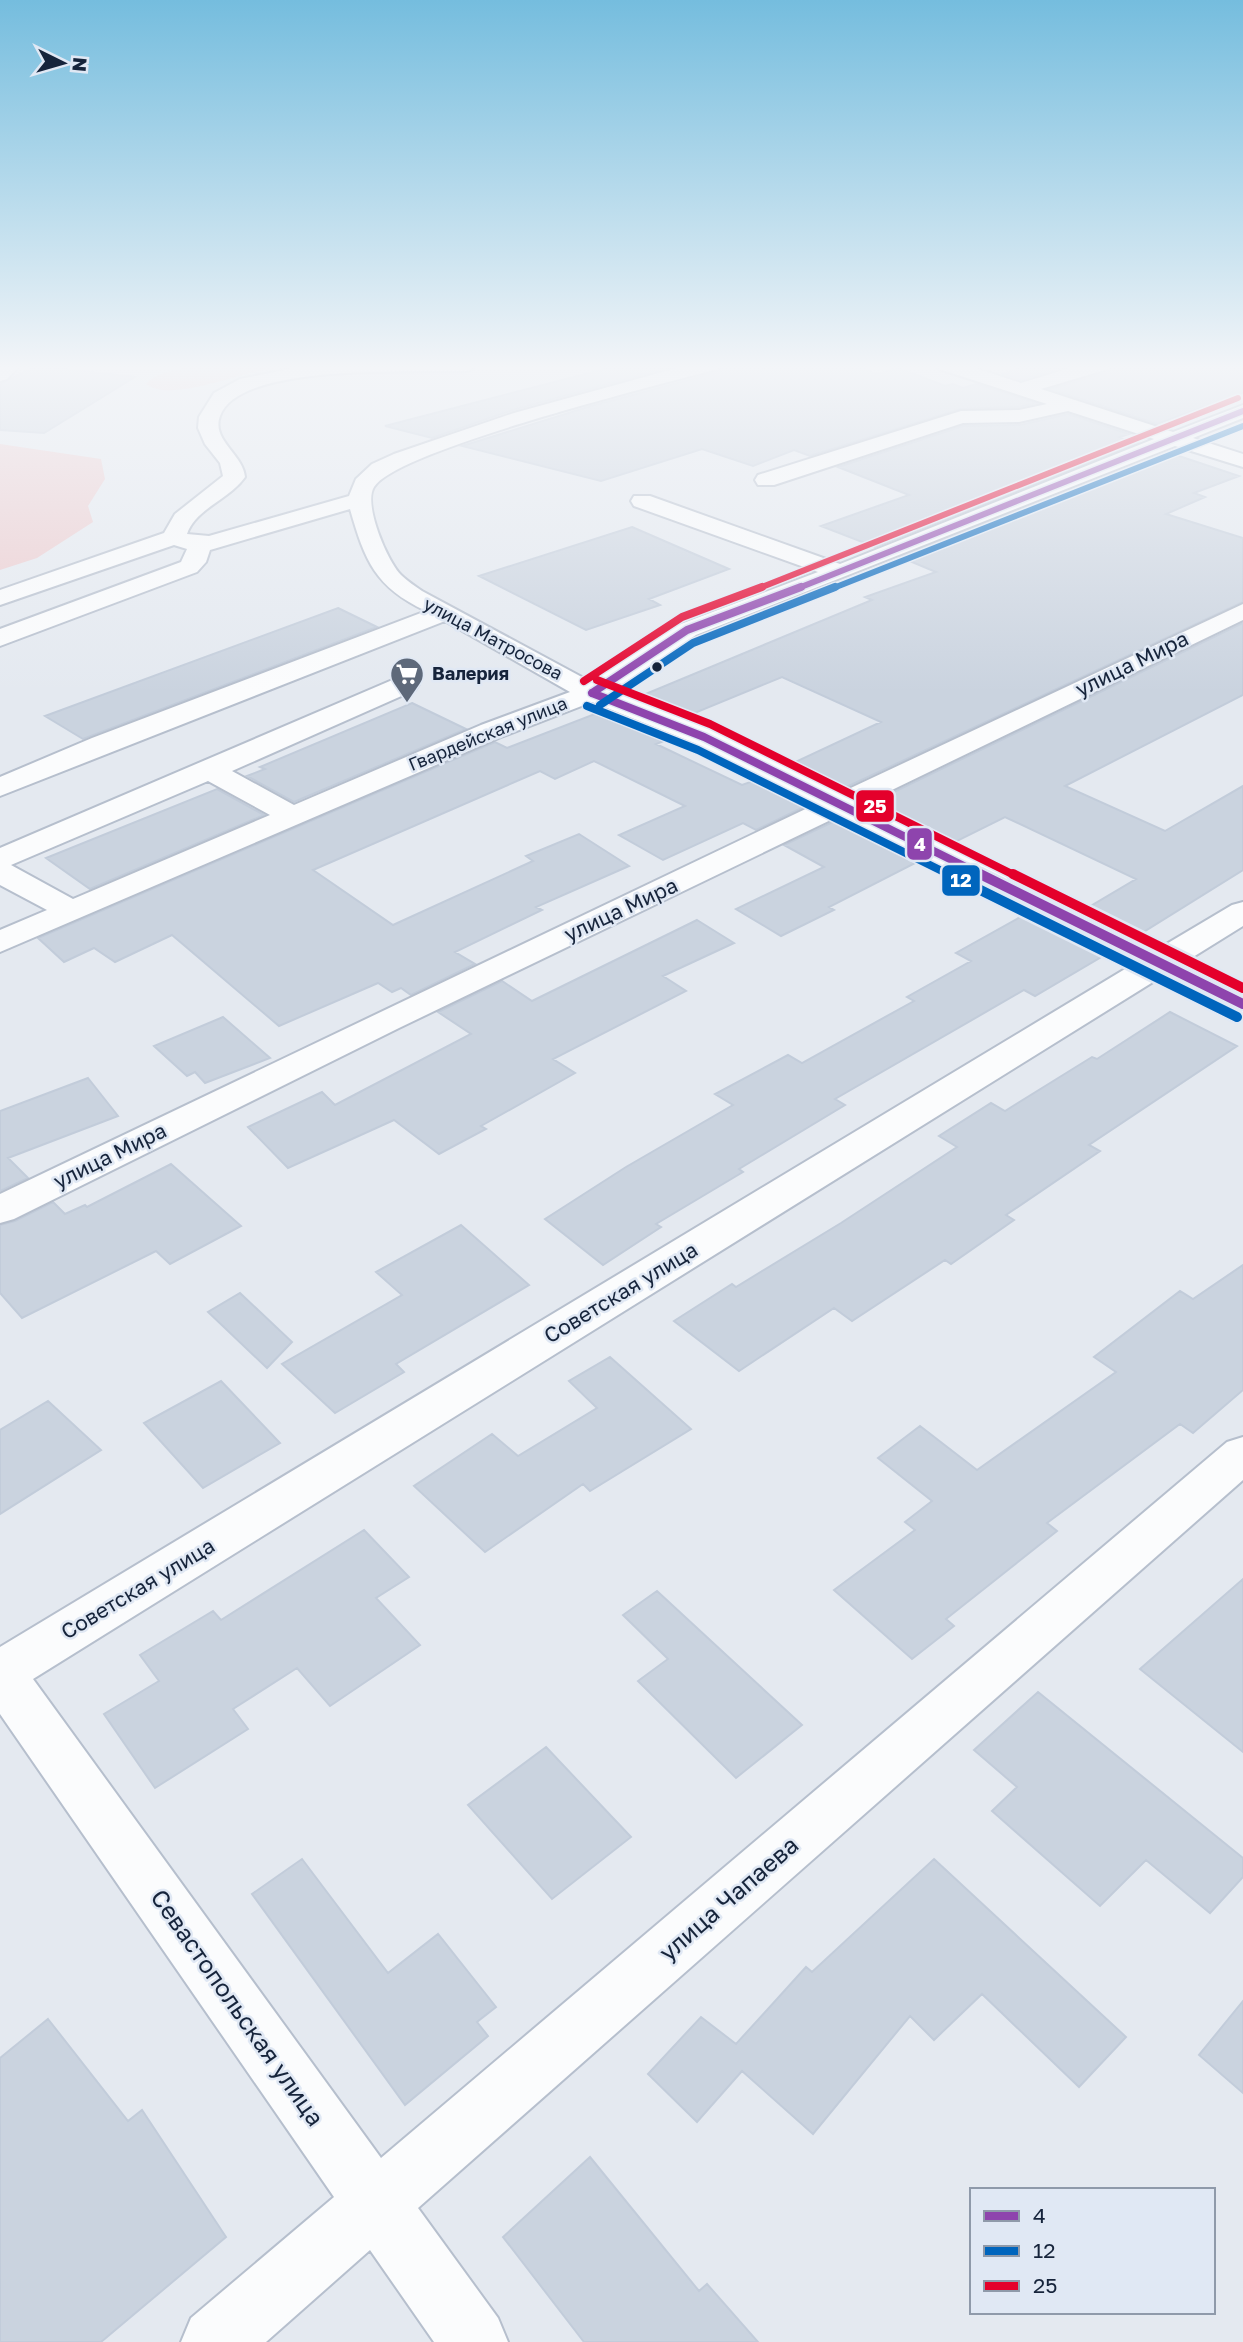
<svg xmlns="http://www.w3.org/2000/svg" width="1243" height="2342" viewBox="0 0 1243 2342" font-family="'Golos Text',sans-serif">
  <rect width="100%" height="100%" fill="#e4e9f0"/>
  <!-- green -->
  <path fill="#eccacd" d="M297,365C284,367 271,368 259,371C231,376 170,402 146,384C167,358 263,365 297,365Z
    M0,444L101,459L105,479L88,506L93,522L37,558L0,570Z"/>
  <!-- building -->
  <path fill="#cad3df" stroke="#c2ccda" stroke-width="2" d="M620,365H677L513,410L432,438L385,426Z
    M722,365H855L876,374L899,368L945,386L953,384L963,388L976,384L1037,403L1019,407L960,409L810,456L794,450L753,466L702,449L601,481L462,446L591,406L719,372Z
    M1028,365H1070L1021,380L1003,374Z
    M1112,365H1243V393L1157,424L1050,389L1109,372Z
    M36,366L135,377L44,433L0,430V384Z
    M1068,414L1129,434L1120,437L1138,443L875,547L821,526L909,495L838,467L963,426L1020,425Z
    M1167,452L1239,476L1194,493L1205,497L1166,514L1243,538V602L840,790L789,765L881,722L782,677L685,717L636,698L872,600L865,597L936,572L900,557Z
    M632,527L729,569L649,599L660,605L586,630L479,576Z
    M338,608L377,627L83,739L45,716Z
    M1243,623V695L1065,786L1165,831L1243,786V870L1137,936L1084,910L1136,879L1005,817L951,844L869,804Z
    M412,703L466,729L294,802L247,776L265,769L260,767Z
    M605,710L653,729L669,739L656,744L742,785L759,779L810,804L756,830L743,823L663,860L619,835L685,806L594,761L555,779L540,771L313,870L393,925L533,861L526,856L579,834L629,866L536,907L542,910L455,952L475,964L411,995L401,988L392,992L378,983L279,1026L172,935L115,962L94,948L64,962L38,938L495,742L507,748Z
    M217,789L264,815L90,889L46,858Z
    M839,819L921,860L829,907L834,910L781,936L736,909L824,867L784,845Z
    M1024,915L1052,929L1056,927L1108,953L1035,996L1024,990L835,1099L845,1105L739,1169L743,1172L656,1224L661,1227L603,1265L545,1219L626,1167L733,1105L715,1094L788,1055L802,1063L914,1001L907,997L971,961L956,953Z
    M697,920L734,943L663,976L686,991L553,1059L575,1073L481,1126L486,1129L439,1154L394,1120L288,1168L248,1127L322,1092L335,1105L471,1034L438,1012L502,981L532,1001Z
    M1170,1012L1237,1046L1089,1145L1100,1151L1006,1215L1014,1220L951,1264L945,1260L852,1321L834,1308L739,1371L674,1321L732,1284L736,1287L841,1223L957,1147L939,1136L991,1103L1005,1111L1092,1057L1097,1059Z
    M223,1017L270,1058L205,1083L195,1072L187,1076L154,1046Z
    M88,1078L118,1116L8,1158L28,1178L0,1191V1111Z
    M171,1164L241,1226L170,1264L156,1251L22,1318L0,1293V1225L15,1221L53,1202L65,1214L85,1205L87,1207Z
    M461,1225L529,1285L396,1364L404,1372L335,1413L282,1364L402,1295L376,1272Z
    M1243,1265V1390L1193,1433L1180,1424L1047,1523L1057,1531L946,1619L954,1626L912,1659L834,1590L915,1530L905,1522L932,1501L878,1458L920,1426L977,1470L1116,1372L1094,1357L1180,1291L1193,1299Z
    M240,1293L292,1342L267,1368L208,1312Z
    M610,1357L691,1429L590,1491L583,1484L485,1552L414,1486L492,1434L518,1456L597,1408L569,1381Z
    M221,1381L280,1443L203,1488L144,1423Z
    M48,1401L101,1450L0,1514V1430Z
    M364,1530L409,1577L376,1598L420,1645L330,1706L297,1668L233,1709L248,1729L155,1788L104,1714L159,1681L140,1655L213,1611L221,1620Z
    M1243,1579V1752L1140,1669Z
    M657,1591L802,1725L736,1778L638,1681L668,1659L623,1615Z
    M1038,1692L1243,1858V1877L1210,1913L1146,1860L1100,1906L992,1811L1017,1787L974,1750Z
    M546,1747L631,1837L552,1899L468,1805Z
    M302,1859L388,1973L438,1934L496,2007L477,2022L488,2036L405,2105L252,1894Z
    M934,1859L1126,2037L1079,2087L982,1994L934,2040L910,2016L813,2134L742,2071L697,2122L648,2074L701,2017L736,2044L806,1967L812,1972Z
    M1243,2001V2093L1199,2055Z
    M48,2019L128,2121L142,2110L226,2237L101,2342H0V2058Z
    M590,2157L699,2291L707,2284L758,2342H584L503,2237Z"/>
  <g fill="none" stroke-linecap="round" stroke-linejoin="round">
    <!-- minor casing -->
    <g stroke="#b6bfcd" stroke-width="4">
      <path id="minor" d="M0,365H20L7,379L0,381Z
        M309,365H477L468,371C417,373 239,362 220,416C211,440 243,454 245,477C230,499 195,509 187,534L209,536L349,496L356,479L372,464L394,454L514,413L688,365H720L718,369C662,384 396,450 374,487C363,504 387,561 401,575C407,581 415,586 422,591L591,682L678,625L818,572L634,506L631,501L634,496H650L840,564L1154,439L1068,411L1019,422L963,423L774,485H758L755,480L758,475L961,411L1019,410L1047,404L939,369L937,365H966L1021,383L1080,365H1110L1108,369L1041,389L1173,432L1243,405V418L1193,438L1243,454V467L1175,446L696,635L612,691L714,731L840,793L1243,604V620L863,804L1158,949L1232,905L1243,902V926L1185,962L1243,991V1014L1231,1011L1161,977L33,1679L381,2158L1227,1442L1243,1437V1480L418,2208L498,2318L508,2342H434L370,2250L266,2342H181L191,2318L334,2197L0,1714V1647L1135,963L839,816L399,1028L14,1219L0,1223V1194L816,804L694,743L592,702L501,737L0,952V930L47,910L0,885V848L397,678L406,676L415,678L419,684L415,690L232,771L294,805L481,725L570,692L445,621L0,796V777L92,738L426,611C375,587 365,561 350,509L210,550L206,562L197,572L0,646V629L181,562L187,549L174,545L0,605V590L164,533L175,514L223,476L220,463L205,444L198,428L199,417L214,393L240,379ZM208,781L270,815L73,899L11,865Z"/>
    </g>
    <!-- minor -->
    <use href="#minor" fill="#fbfcfd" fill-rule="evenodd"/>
    <!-- bus-1-far2 casing -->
    <g stroke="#e0e8f4" stroke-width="9">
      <path id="bus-1-far2" d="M796,589L1243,411"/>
    </g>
    <!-- bus-1-far1 casing -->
    <g stroke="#e0e8f4" stroke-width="11">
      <path id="bus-1-far1" d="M592,693L704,737L984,876
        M592,693L687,630L801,587"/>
    </g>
    <!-- bus-1 casing -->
    <g stroke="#e0e8f4" stroke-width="15">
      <path id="bus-1" d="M980,874L1243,1004"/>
    </g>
    <!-- bus-2-far2 casing -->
    <g stroke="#e0e8f4" stroke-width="9">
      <path id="bus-2-far2" d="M831,589L1243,426"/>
    </g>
    <!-- bus-2-far1 casing -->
    <g stroke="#e0e8f4" stroke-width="11">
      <path id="bus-2-far1" d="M600,705L693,643L835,587
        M587,706L698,750L952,876"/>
    </g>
    <!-- bus-2 casing -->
    <g stroke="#e0e8f4" stroke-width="15">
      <path id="bus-2" d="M948,874L1237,1017"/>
    </g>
    <!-- bus-3-far2 casing -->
    <g stroke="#e0e8f4" stroke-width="9">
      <path id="bus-3-far2" d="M757,589L1238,398"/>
    </g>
    <!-- bus-3-far1 casing -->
    <g stroke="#e0e8f4" stroke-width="11">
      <path id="bus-3-far1" d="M597,680L710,724L1016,876
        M584,681L682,617L762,587"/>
    </g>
    <!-- bus-3 casing -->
    <g stroke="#e0e8f4" stroke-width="15">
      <path id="bus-3" d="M1013,874L1243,988"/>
    </g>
    <!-- bus-1-far2 -->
    <use href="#bus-1-far2" stroke="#8e44ad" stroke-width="6"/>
    <!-- bus-1-far1 -->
    <use href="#bus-1-far1" stroke="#8e44ad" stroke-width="8"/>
    <!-- bus-1 -->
    <use href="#bus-1" stroke="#8e44ad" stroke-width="10"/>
    <!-- bus-2-far2 -->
    <use href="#bus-2-far2" stroke="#0065bd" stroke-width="6"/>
    <!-- bus-2-far1 -->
    <use href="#bus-2-far1" stroke="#0065bd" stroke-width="8"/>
    <!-- bus-2 -->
    <use href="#bus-2" stroke="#0065bd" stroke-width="10"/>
    <!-- bus-3-far2 -->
    <use href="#bus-3-far2" stroke="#e4002b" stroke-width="6"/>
    <!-- bus-3-far1 -->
    <use href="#bus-3-far1" stroke="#e4002b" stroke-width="8"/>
    <!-- bus-3 -->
    <use href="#bus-3" stroke="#e4002b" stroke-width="10"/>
  </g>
  <!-- sky -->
  <linearGradient id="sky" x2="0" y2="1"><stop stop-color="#75bdde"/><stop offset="0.53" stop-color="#f3f5f8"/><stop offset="1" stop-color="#f3f5f8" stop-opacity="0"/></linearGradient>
  <rect width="1243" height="693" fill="url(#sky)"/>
  <!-- icons -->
  <defs>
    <g id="supermarket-pin" transform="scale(1.75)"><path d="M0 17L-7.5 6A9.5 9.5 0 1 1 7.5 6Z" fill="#5e697a" stroke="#e0e8f4"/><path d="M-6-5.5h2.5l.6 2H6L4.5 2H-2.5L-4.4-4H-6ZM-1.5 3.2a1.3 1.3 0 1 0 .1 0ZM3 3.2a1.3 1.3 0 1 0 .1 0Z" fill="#fff"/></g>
  </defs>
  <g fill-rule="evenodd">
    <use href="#supermarket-pin" x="407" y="674"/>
  </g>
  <!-- markers -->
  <circle fill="#16243b" stroke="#e0e8f4" stroke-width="2.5" cx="657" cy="667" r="6"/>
  <g text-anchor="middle" stroke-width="5" stroke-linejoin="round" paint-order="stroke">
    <!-- far-street labels -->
    <g font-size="18" fill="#16243b" stroke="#e0e8f4">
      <text transform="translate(493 639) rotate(28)" y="6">улица Матросова</text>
      <text transform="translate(488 734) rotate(-22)" y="6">Гвардейская улица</text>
    </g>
    <!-- far-poi labels -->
    <g font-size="18" font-weight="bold" fill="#16243b" stroke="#e0e8f4" text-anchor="start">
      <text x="432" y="680">Валерия</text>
    </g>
    <!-- street labels -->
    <g font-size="21" fill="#16243b" stroke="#e0e8f4">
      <text transform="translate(1132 664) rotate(-26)" y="7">улица Мира</text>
      <text transform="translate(621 910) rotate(-25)" y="7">улица Мира</text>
      <text transform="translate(110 1156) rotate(-26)" y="7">улица Мира</text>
      <text transform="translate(621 1293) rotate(-31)" y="7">Советская улица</text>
      <text transform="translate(138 1589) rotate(-31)" y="7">Советская улица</text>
    </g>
    <!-- near-street labels -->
    <g font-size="24" fill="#16243b" stroke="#e0e8f4">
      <text transform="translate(729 1899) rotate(-41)" y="8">улица Чапаева</text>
      <text transform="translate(237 2008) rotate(55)" y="8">Севастопольская улица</text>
    </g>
  </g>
  <g stroke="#e0e8f4" stroke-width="2.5">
    <rect x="855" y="789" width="40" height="34" rx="7" fill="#e4002b"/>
    <rect x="906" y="827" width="27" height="34" rx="7" fill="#8e44ad"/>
    <rect x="941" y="864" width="40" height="33" rx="7" fill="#0065bd"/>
  </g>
  <g font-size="19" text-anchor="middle" font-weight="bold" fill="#fff">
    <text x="875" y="813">25</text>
    <text x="920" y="851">4</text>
    <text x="961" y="887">12</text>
  </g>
  <!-- legend -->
  <rect x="970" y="2188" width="245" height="126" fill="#e0e8f4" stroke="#8f9aaa" stroke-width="2"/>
  <rect x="984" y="2211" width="35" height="10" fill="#8e44ad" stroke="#8f9aaa" stroke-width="2"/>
  <text x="1033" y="2223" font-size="21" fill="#16243b">4</text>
  <rect x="984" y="2246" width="35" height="10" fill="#0065bd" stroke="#8f9aaa" stroke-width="2"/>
  <text x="1033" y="2258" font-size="21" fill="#16243b">12</text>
  <rect x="984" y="2281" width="35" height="10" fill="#e4002b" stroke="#8f9aaa" stroke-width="2"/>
  <text x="1033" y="2293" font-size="21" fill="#16243b">25</text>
  <!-- north arrow -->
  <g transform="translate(63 63) rotate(95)" stroke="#e0e8f4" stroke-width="5" paint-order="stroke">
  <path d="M0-5L12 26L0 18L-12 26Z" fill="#16243b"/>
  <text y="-10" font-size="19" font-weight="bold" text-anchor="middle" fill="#16243b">N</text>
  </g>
</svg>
